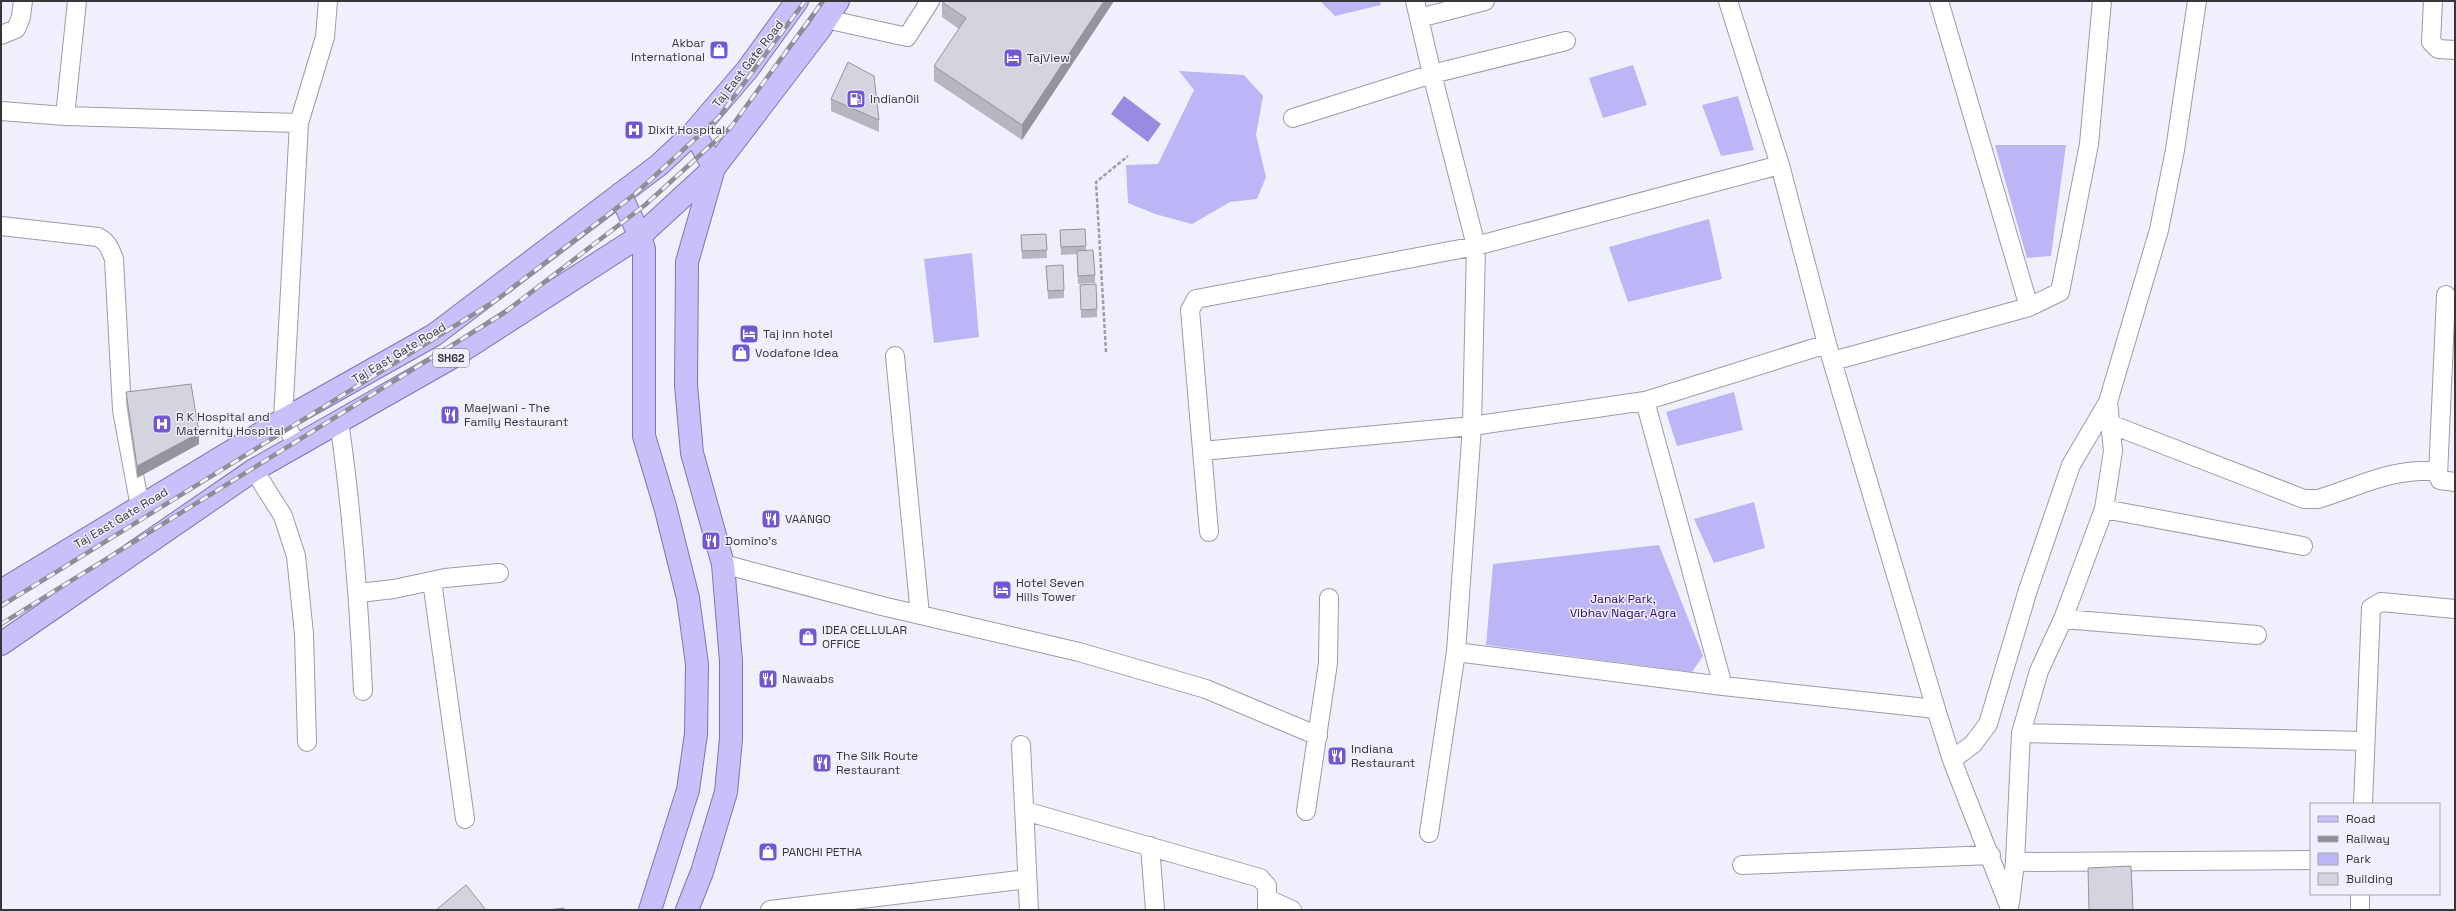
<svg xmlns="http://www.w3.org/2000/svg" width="2456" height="911" viewBox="0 0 2456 911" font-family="'Space Grotesk',sans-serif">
  <rect width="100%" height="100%" fill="#f0f0fc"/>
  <!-- green -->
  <path fill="#bcb6f6" d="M1320,1H1380L1381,5L1335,16Z
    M1633,65L1647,105L1603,118L1589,78Z
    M1179,71L1244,75L1263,96L1256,135L1266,177L1257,199L1230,202L1192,224L1155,214L1128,203L1126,165L1158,164L1194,90Z
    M1738,96L1754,150L1721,156L1702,105Z
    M1995,145H2066L2051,256L2027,258Z
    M1709,219L1722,279L1628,302L1609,247Z
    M972,253L979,337L934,343L924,259Z
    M1734,392L1743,430L1677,446L1666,412Z
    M1754,502L1765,548L1714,563L1694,519Z
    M1659,545L1703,656L1692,672L1486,645L1493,564Z"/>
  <!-- water -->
  <path fill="#978be2" d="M1124,96L1161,124L1148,142L1111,114Z"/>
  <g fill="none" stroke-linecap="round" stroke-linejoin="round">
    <!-- minor casing -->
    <g stroke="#9c9ba7" stroke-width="20">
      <path id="minor" d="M1728,1L1780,165L1827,344L1936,709L1952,760L2009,906
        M1939,1L2029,307
        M2433,1L2431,42L2438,49L2455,50
        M1419,18L1485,1
        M826,19L907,37L930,1
        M1,35L16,29L21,17L23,1
        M1566,41L1432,74L1476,246L1472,426L1456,652L1723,686L1936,709
        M1,111L65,116L299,123
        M65,116L77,1
        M1293,118L1432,74L1415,1
        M1,226L98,237C108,242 110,249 114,259L122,410L140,507
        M2446,295L2438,476L2440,480L2455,482
        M895,356L920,615
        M1833,361L2029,307L2060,292L2089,144L2102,1
        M1645,401L1723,686
        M339,421C352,511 359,600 363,691
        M2110,424L2304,499H2318C2364,485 2387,469 2438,471
        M297,445L283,420L299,123L325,37L328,1
        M1202,451L1472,426L1645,401L1827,344
        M254,470L283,516L296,556L304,634L307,742
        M2104,509L2303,546
        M1209,532L1190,310L1196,299L1476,246L1780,165
        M723,564L882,606L1079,652L1206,689L1318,736
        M432,581L465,819
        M359,593L394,589L445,578L499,573
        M2063,619L2257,635
        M2021,733L2365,741
        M1021,745L1029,910
        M1952,760L1973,744L1988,724L2028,590L2071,465L2108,402L2159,230L2175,150L2197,1
        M2363,804L2371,608L2381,602L2455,609
        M1025,811L1260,878L1267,886V910
        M1306,811L1328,663L1329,598
        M1429,833L1456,652
        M1150,846L1155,910
        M2015,862L2311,860
        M1742,865L1991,855
        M1268,899L1292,910
        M2010,903L2015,862L2021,733L2039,671L2063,619L2104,509L2113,451L2108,402
        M770,910L1027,879
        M2360,910V894"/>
    </g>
    <!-- major casing -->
    <g stroke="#7d75b6" stroke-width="24">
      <path id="major" d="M620,194L640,236L644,249V436L666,510L688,598L697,664L696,734L688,790L650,910
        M1,591L283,420L434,335L659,165L694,132L747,70L797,1
        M1,644L254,470L451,358L640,236L714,168L820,29L838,1
        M687,910L702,872L726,792L731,739V661L723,564L692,453L686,385L687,262L714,168L694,132"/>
    </g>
    <!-- path -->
    <path stroke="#9e9ea6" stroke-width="2.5" stroke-dasharray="4 2" stroke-linecap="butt" d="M1106,352L1096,182L1128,156"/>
    <!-- minor -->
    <use href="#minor" stroke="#fff" stroke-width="18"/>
    <!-- major -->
    <use href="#major" stroke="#c8c0fb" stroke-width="22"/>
    <!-- rail casing -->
    <g stroke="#8e8e96" stroke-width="4.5">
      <path id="rail" d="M1,606L495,301L635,194L719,117L805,1
        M1,624L504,313L645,205L731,127L823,1"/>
    </g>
    <!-- rail -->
    <use href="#rail" stroke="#f0f0fc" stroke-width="3" stroke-dasharray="9" stroke-linecap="butt"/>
  </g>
  <!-- wall -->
  <path fill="#b6b6c0" d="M1114,1L1022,140L934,81V66L959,29L942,17V2Z
    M831,99L879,120V132L831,111Z
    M1085,229L1086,250L1095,275V283L1078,284L1077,254L1061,255L1060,230Z
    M1046,234L1047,258L1022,259L1021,235Z
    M1046,266L1064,290V298L1048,299Z
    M1080,285L1097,309V317L1081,318Z
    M126,392L199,444L137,478L126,403Z"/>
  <!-- shaded-wall -->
  <path fill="#94949c" d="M1104,1H1114L1022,140V125Z
    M199,433V444L137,478V466Z"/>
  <!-- building -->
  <path fill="#d4d4df" stroke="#94949c" d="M943,1H1104L1022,125L934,66L966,18L942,2Z
    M848,62L874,76L879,120L831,99Z
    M1085,229L1086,246L1061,247L1060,230Z
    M1046,234L1047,250L1022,251L1021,235Z
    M1093,250L1095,275L1078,276L1077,251Z
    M1063,265L1064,290L1048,291L1046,266Z
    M1096,284L1097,309L1081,310L1080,285Z
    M191,384L199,433L137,466L126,392Z
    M2131,866L2133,910H2089L2088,868Z
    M466,885L486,910H436Z
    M564,908V910H547Z"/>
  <!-- icons -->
  <defs>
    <g id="shop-square" transform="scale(1)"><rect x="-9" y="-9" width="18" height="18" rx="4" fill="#7157d1" stroke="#f0f0fc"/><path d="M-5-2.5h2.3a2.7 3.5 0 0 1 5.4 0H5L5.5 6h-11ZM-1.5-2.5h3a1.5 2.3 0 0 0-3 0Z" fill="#fff"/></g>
    <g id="hotel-square" transform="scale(1)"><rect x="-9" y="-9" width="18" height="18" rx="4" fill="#7157d1" stroke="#f0f0fc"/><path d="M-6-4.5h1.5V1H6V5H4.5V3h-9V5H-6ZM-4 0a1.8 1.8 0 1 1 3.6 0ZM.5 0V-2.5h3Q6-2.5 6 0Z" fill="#fff"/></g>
    <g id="fuel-square" transform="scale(1)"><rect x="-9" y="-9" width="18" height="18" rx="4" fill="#7157d1" stroke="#f0f0fc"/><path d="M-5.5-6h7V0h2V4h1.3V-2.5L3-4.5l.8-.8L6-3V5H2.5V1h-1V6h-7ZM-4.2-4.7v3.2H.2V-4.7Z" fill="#fff"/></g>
    <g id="hospital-square" transform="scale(1)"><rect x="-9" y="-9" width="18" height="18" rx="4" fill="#7157d1" stroke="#f0f0fc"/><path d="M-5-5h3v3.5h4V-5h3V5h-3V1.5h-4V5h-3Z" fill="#fff"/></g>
    <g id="restaurant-square" transform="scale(1)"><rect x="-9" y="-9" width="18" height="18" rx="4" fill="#7157d1" stroke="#f0f0fc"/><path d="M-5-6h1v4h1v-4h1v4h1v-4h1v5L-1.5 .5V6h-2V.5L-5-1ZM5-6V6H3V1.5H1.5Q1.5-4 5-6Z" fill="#fff"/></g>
  </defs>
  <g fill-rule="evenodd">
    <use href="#shop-square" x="719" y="50"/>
    <use href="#hotel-square" x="1013" y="58"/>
    <use href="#fuel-square" x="856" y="99"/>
    <use href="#hospital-square" x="634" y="130"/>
    <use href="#hotel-square" x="749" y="334"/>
    <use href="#shop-square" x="741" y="353"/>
    <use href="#restaurant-square" x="450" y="415"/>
    <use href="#hospital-square" x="162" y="424"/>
    <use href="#restaurant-square" x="771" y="519"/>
    <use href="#restaurant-square" x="711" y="541"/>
    <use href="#hotel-square" x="1002" y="590"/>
    <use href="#shop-square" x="808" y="637"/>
    <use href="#restaurant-square" x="768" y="679"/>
    <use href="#restaurant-square" x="1337" y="756"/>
    <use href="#restaurant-square" x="822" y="763"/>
    <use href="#shop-square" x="768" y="852"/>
  </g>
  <g text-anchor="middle" stroke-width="3" stroke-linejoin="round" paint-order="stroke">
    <!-- shield labels -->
    <rect fill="#f0f0fc" stroke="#6e6e75" stroke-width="1" x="433" y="349" width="36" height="18" rx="3"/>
    <g font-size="11" font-weight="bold" fill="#37373b">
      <text x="451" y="362">SH62</text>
    </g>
    <!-- poi labels -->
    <g font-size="12" fill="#37373b" stroke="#f0f0fc" text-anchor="start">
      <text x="705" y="47" text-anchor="end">Akbar<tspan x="705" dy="14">International</tspan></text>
      <text x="1027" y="62">TajView</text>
      <text x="870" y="103">IndianOil</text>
      <text x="648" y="134">Dixit Hospital</text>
      <text x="763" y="338">Taj inn hotel</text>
      <text x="755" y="357">Vodafone Idea</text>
      <text x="464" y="412">Maejwani - The<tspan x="464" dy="14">Family Restaurant</tspan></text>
      <text x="176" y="421">R K Hospital and<tspan x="176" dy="14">Maternity Hospital</tspan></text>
      <text x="785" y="523">VAANGO</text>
      <text x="725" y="545">Domino's</text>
      <text x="1016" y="587">Hotel Seven<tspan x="1016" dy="14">Hills Tower</tspan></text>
      <text x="822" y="634">IDEA CELLULAR<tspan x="822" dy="14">OFFICE</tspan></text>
      <text x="782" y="683">Nawaabs</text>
      <text x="1351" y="753">Indiana<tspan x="1351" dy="14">Restaurant</tspan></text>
      <text x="836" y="760">The Silk Route<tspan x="836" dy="14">Restaurant</tspan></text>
      <text x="782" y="856">PANCHI PETHA</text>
    </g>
    <!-- street labels -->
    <g font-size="12" fill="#37373b" stroke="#f0f0fc">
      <text transform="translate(748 64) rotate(-52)" y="4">Taj East Gate Road</text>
      <text transform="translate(399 353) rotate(-31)" y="4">Taj East Gate Road</text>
      <text transform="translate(121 518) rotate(-31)" y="4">Taj East Gate Road</text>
    </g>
    <!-- park labels -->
    <g font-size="12" fill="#2e0571" stroke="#f0f0fc">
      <text x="1623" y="603">Janak Park,<tspan x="1623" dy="14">Vibhav Nagar, Agra</tspan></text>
    </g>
  </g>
  <!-- border -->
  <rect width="2456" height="911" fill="none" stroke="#37373b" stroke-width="4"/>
  <!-- legend -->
  <rect x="2310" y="803" width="130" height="92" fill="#f0f0fc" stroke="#a6a6af"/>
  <rect x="2318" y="816" width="20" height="6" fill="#c8c0fb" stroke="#a6a6af"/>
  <text x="2346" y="823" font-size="12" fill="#37373b">Road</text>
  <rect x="2318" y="836" width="20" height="6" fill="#8e8e96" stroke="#a6a6af"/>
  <text x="2346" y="843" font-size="12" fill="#37373b">Railway</text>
  <rect x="2318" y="853" width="20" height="12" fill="#bcb6f6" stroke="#a6a6af"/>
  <text x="2346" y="863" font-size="12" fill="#37373b">Park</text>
  <rect x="2318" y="873" width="20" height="12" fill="#d4d4df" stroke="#a6a6af"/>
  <text x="2346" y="883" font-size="12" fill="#37373b">Building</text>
</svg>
